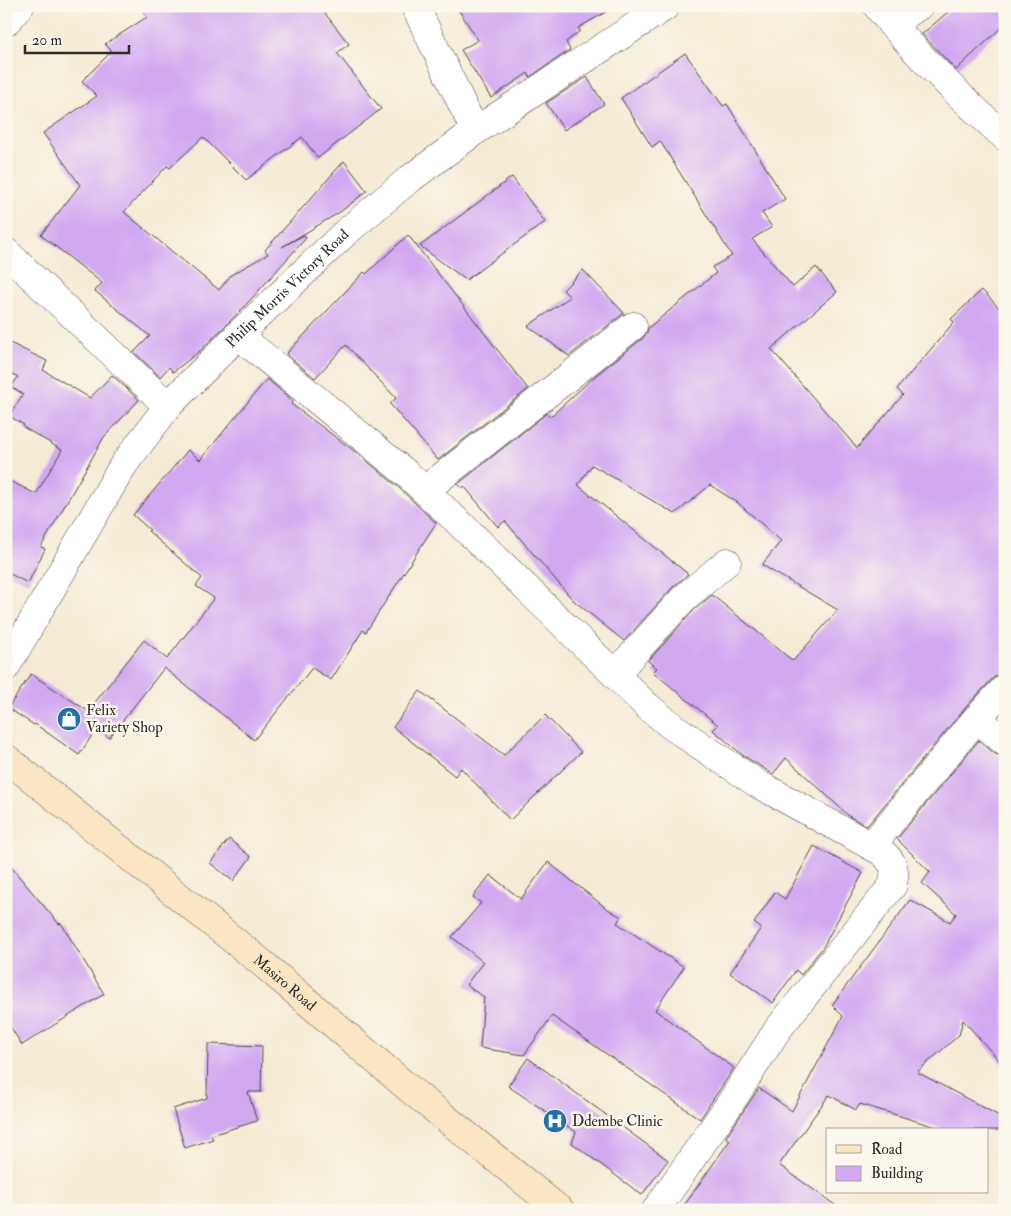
<svg xmlns="http://www.w3.org/2000/svg" width="1011" height="1216" viewBox="0 0 1011 1216" font-family="'IM FELL Double Pica',serif">
  <rect width="100%" height="100%" fill="#fbf7ec"/>
  <filter id="ink" filterUnits="userSpaceOnUse"><feTurbulence type="fractalNoise" baseFrequency=".02" numOctaves="2"/><feDisplacementMap in="SourceGraphic" scale="10" xChannelSelector="R" yChannelSelector="G"/><feConvolveMatrix kernelMatrix="1 2 1 2 8 2 1 2 1" color-interpolation-filters="sRGB"/></filter>
  <filter id="wash" filterUnits="userSpaceOnUse"><feTurbulence type="fractalNoise" baseFrequency=".0096" numOctaves="4" result="noise"/><feDisplacementMap in="SourceGraphic" scale="20" xChannelSelector="R" yChannelSelector="G"/><feGaussianBlur stdDeviation="1.12" result="paint"/><feColorMatrix in="noise" values="0 0 0 0 0 0 0 0 0 0 0 0 0 0 0 0 0 1.4 0 .05"/><feComposite in="paint" operator="in"/></filter>
  <g filter="url(#wash)">
    <rect width="100%" height="100%" fill="#f5ebd5"/>
    <g id="blocks">
      <!-- building -->
      <path fill="#d1a9f1" d="M139,6L320,7L349,44L337,53L381,109L318,158L302,137L246,180L203,137L170,168L167,166L124,212L219,290L231,275L268,254L265,250L344,161L367,191L340,212L282,247L304,235L306,238L244,307L201,350L173,372L169,367L160,377L134,352L150,336L95,291L102,283L41,235L80,185L43,133L97,96L82,81L112,51L105,44L147,17Z
        M456,6H616L578,28L580,31L566,42L570,50L530,77L528,73L491,98L461,50L478,40Z
        M955,6H1005V24L956,70L922,34Z
        M685,53L723,106L727,104L785,199L762,213L772,227L752,239L793,287L816,267L837,292L771,349L857,448L903,395L897,389L954,322L951,319L982,290L1005,314V673H1000L994,677L966,707L867,826L849,816L786,758L773,774L744,756L713,730L718,725L653,672L657,668L648,661L695,609L712,595L793,661L838,610L762,565L781,541L738,503L710,485L675,514L592,465L578,485L688,574L673,587L624,641L573,600L505,521L498,527L464,486L462,488L458,484L547,413L550,417L595,376L643,338L647,332L648,328L716,273L712,267L732,256L660,141L652,147L621,98Z
        M587,77L604,104L564,130L546,103Z
        M512,177L545,222L466,280L420,246Z
        M408,235L528,389L438,460L390,404L396,398L346,345L315,378L287,355L288,352L364,272L366,274Z
        M583,270L624,313L569,356L528,326L570,297L563,290Z
        M6,341L47,361L43,370L90,398L112,375L139,400L104,437L41,547L45,549L28,583L6,572V479L36,494L62,450L23,427L24,425L9,416L23,394L11,387L18,377L6,370Z
        M267,379L293,401L291,404L357,453L397,486L436,523L366,632L363,630L331,680L312,668L254,740L164,668L109,738L97,728L79,755L35,724L34,725L8,708L31,674L88,711L144,640L167,659L214,598L196,586L202,578L148,531L150,530L133,515L188,450L200,460Z
        M420,691L504,755L545,715L581,752L510,820L461,768L455,776L393,727Z
        M979,740L995,754L1005,757V1067L963,1020L959,1035L917,1072L1005,1119V1130H946L860,1104L856,1110L829,1095L779,1165L842,1210H681L730,1140L726,1137L759,1088L792,1111L843,1016L832,1005L910,900L950,922L956,914L922,883L930,872L897,839Z
        M229,839L251,857L233,881L210,863Z
        M814,846L863,873L823,947L801,975L796,970L773,1003L730,973L761,928L754,923L775,892L785,899Z
        M6,861L59,924L61,923L104,994L22,1045L6,1020Z
        M548,862L606,908L621,917L617,923L684,967L655,1010L734,1068L700,1119L552,1016L524,1055L480,1048L484,997L466,985L483,962L452,937L481,903L473,897L490,875L521,899Z
        M208,1044L262,1046L261,1092H248L257,1121L211,1135L213,1139L185,1148L173,1109L207,1098Z
        M528,1058L668,1160L642,1195L572,1143L576,1132L508,1086Z"/>
    </g>
  </g>
  <g filter="url(#ink)">
    <use href="#blocks" fill-opacity="0" stroke="#494844" stroke-width="1"/>
    <g fill="none" stroke-linecap="round" stroke-linejoin="round">
      <!-- street casing -->
      <g stroke="#494844" stroke-width="29">
        <g id="street">
          <path d="M415,6L475,131"/>
          <path d="M877,6C915,54 959,96 1005,137"/>
          <path d="M6,22L20,6"/>
          <path d="M891,24L919,6"/>
          <path d="M6,252L168,406"/>
          <path d="M238,335L407,474L474,537L647,706L673,727L758,784L882,852C894,863 896,868 893,885L778,1029L729,1105L656,1210"/>
          <path d="M425,490L633,326"/>
          <path id="s1" d="M6,667L124,464L168,406L238,335L345,233L407,181L475,131L666,6"/>
          <path d="M615,674L684,598L727,562"/>
          <path d="M977,718L1005,742"/>
          <path d="M871,846L977,718L1005,688"/>
        </g>
      </g>
      <!-- secondary casing -->
      <g stroke="#494844" stroke-width="29">
        <g id="secondary">
          <path id="s2" d="M6,758L262,963L413,1092L560,1210"/>
        </g>
      </g>
      <!-- street -->
      <use href="#street" stroke="#fff" stroke-width="28"/>
      <!-- secondary -->
      <use href="#secondary" stroke="#fbe6c4" stroke-width="28"/>
    </g>
  </g>
  <!-- icons -->
  <defs>
    <g id="shop-disc" transform="scale(1.25)"><circle r="9.5" fill="#1f6fb2" stroke="#fbf7ec"/><path d="M-5-2.5h2.3a2.7 3.5 0 0 1 5.4 0H5L5.5 6h-11ZM-1.5-2.5h3a1.5 2.3 0 0 0-3 0Z" fill="#fff"/></g>
    <g id="hospital-disc" transform="scale(1.25)"><circle r="9.5" fill="#1f6fb2" stroke="#fbf7ec"/><path d="M-5-5h3v3.5h4V-5h3V5h-3V1.5h-4V5h-3Z" fill="#fff"/></g>
  </defs>
  <g fill-rule="evenodd">
    <use href="#shop-disc" x="69" y="719"/>
    <use href="#hospital-disc" x="555" y="1121"/>
  </g>
  <g text-anchor="middle" stroke-width="5" stroke-linejoin="round" paint-order="stroke">
    <!-- street labels -->
    <g font-size="15" fill="#2b2b2b" stroke="#fbf7ec">
      <text dy="5" stroke="none"><textPath href="#s1" startOffset="475">Philip Morris Victory Road</textPath></text>
      <text dy="5" stroke="none"><textPath href="#s2" startOffset="358">Masiro Road</textPath></text>
    </g>
    <!-- poi labels -->
    <g font-size="15" fill="#2b2b2b" stroke="#fbf7ec" text-anchor="start">
      <text x="86" y="715">Felix<tspan x="86" dy="17">Variety Shop</tspan></text>
      <text x="572" y="1126">Ddembe Clinic</text>
    </g>
  </g>
  <!-- margin -->
  <rect width="1011" height="1216" fill="none" stroke="#fbf7ec" stroke-width="25"/>
  <!-- legend -->
  <rect x="826" y="1128" width="162" height="65" fill="#fbf7ec" stroke="#a8a59f"/>
  <rect x="836" y="1145" width="25" height="8" fill="#fbe6c4" stroke="#a8a59f"/>
  <text x="871" y="1154" font-size="15" fill="#2b2b2b">Road</text>
  <rect x="836" y="1166" width="25" height="15" fill="#d1a9f1" stroke="#a8a59f"/>
  <text x="871" y="1178" font-size="15" fill="#2b2b2b">Building</text>
  <!-- scale -->
  <path d="M25 45v8h104v-8" fill="none" stroke="#2b2b2b" stroke-width="2.5"/>
  <text x="32" y="45" font-size="15" fill="#2b2b2b" stroke="#fbf7ec" stroke-width="4" paint-order="stroke">20 m</text>
</svg>
